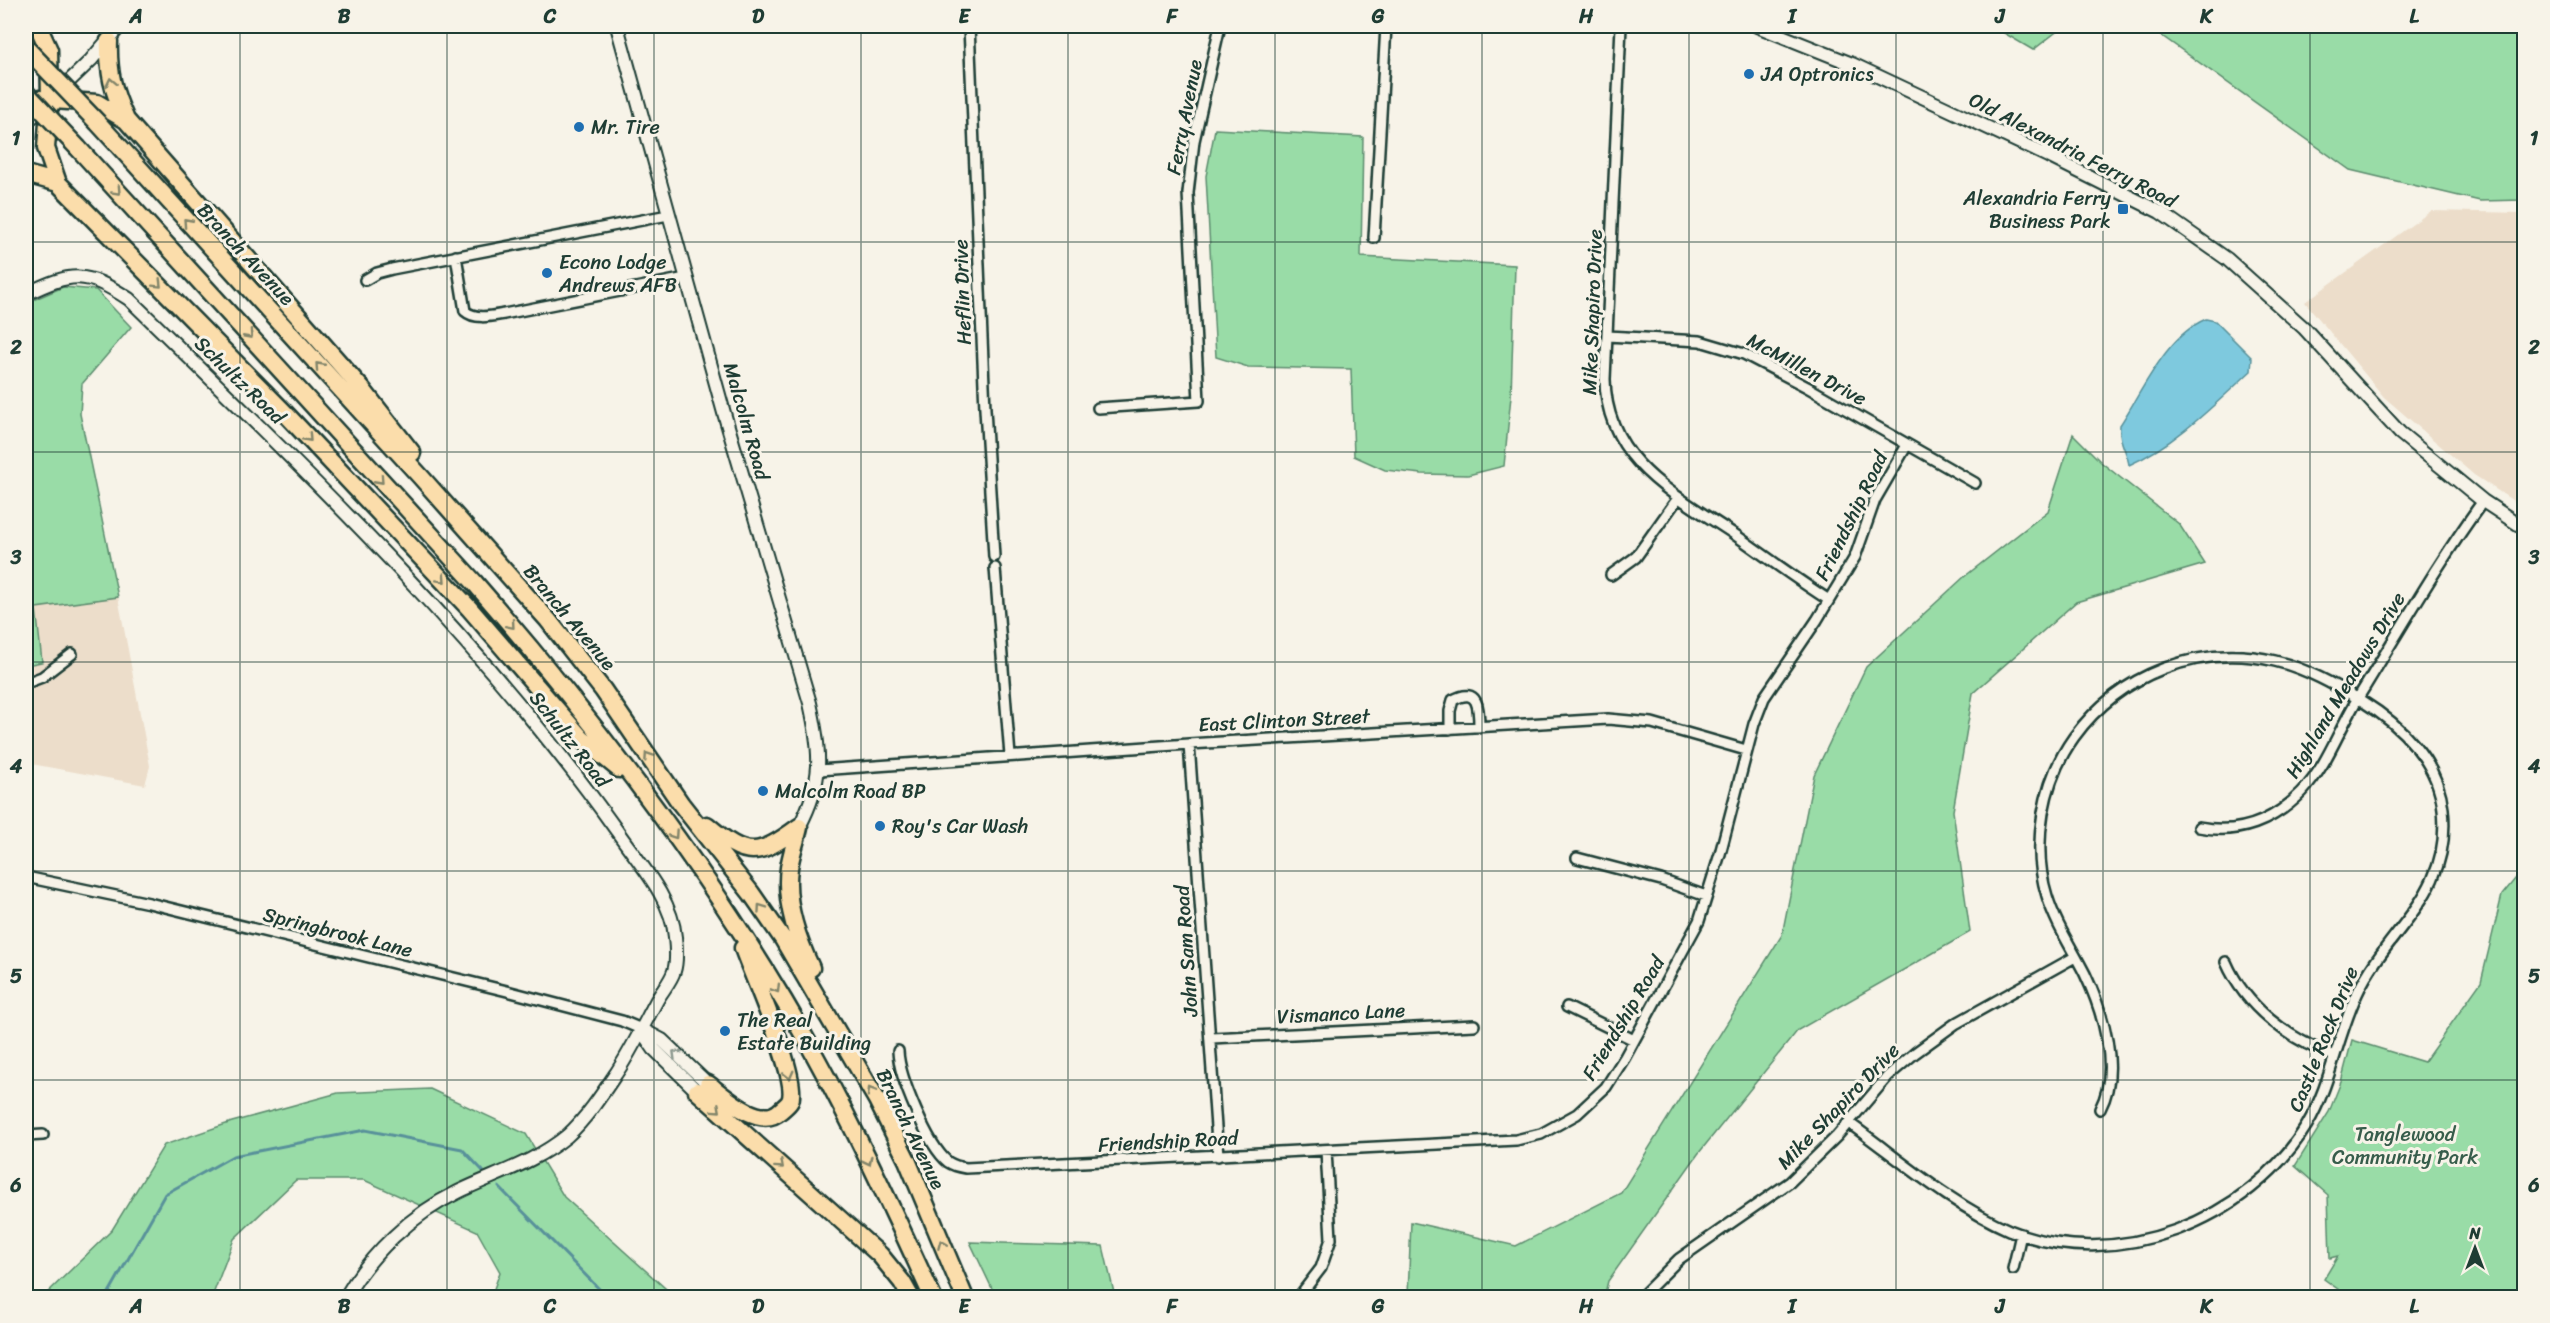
<svg xmlns="http://www.w3.org/2000/svg" width="2550" height="1323" viewBox="0 0 2550 1323" font-family="Sriracha,sans-serif">
  <rect width="100%" height="100%" fill="#f7f3e8"/>
  <filter id="ink" filterUnits="userSpaceOnUse"><feTurbulence type="fractalNoise" baseFrequency=".0167" numOctaves="2"/><feDisplacementMap in="SourceGraphic" scale="12" xChannelSelector="R" yChannelSelector="G"/><feConvolveMatrix kernelMatrix="1 2 1 2 8 2 1 2 1" color-interpolation-filters="sRGB"/></filter>
  <g filter="url(#ink)">
    <!-- built -->
    <path fill="#ecddca" d="M2431,211L2524,213V508L2474,475L2384,397L2305,302Z
      M118,597L150,766L145,785L26,763V665L42,662L36,608Z"/>
    <!-- green -->
    <path fill="#99dca7" stroke="#5c8c6e" stroke-width="1.5" d="M1992,26H2064L2033,50Z
      M2148,26H2524V200L2480,201L2350,170Z
      M1215,129L1363,137L1361,257L1515,265L1511,396L1504,466L1468,475L1422,474L1385,470L1354,456L1351,369L1248,367L1216,357L1206,176Z
      M63,287L96,290L131,327L82,384L80,414L118,597L36,608L42,662L26,665V303Z
      M2073,434L2102,463L2179,524L2205,564L2076,602L1973,693L1953,811L1970,932L1798,1030L1698,1154L1608,1281L1604,1297H1406L1408,1295L1411,1222L1516,1246L1621,1193L1782,935L1814,775L1866,667L1964,577L2048,511Z
      M2524,868V1297H2349L2324,1279L2338,1256L2330,1258L2328,1195L2295,1166L2329,1112L2341,1082L2352,1040L2424,1062L2481,982L2502,895Z
      M430,1089L526,1134L564,1197L675,1297H491L500,1272L477,1231L364,1180H296L234,1239L212,1297L42,1298L112,1230L164,1145L232,1122L338,1093Z
      M970,1242L1103,1246L1115,1297H996Z"/>
    <!-- water -->
    <path fill="#7ec9de" stroke="#58919a" stroke-width="1.5" d="M2206,319L2215,321L2252,358L2251,371C2214,405 2175,445 2129,465C2127,451 2118,441 2120,425C2143,390 2166,336 2206,319Z"/>
    <g fill="none" stroke-linecap="round" stroke-linejoin="round">
      <!-- stream -->
      <path stroke="#58919a" stroke-width="3" d="M499,1187L608,1298
        M106,1298L165,1194L233,1156L365,1130L462,1149L483,1171"/>
      <!-- street casing -->
      <g stroke="#1f3d34" stroke-width="14">
        <path id="street" d="M969,26L985,409L994,557
          M1621,26L1605,379C1606,461 1674,494 1734,534C1765,556 1796,579 1829,600
          M1374,238L1386,26
          M456,256L465,311C475,320 492,316 504,314L686,278
          M365,280L377,273L392,269L668,215
          M1607,336L1700,341L1744,354L1807,387L1975,483
          M1098,408L1199,401L1188,193L1194,141L1220,26
          M995,568L1010,756
          M1611,575L1636,557L1678,498
          M26,683L42,677L72,654
          M1450,729V711L1453,700C1479,686 1479,709 1479,727
          M1189,744L1218,1156
          M819,770L1189,744L1608,719L1652,723L1746,750
          M2199,827C2239,835 2274,821 2302,792C2327,766 2339,729 2358,698C2399,632 2437,564 2483,501
          M1577,858L1661,880L1706,896
          M26,877L149,903L507,991L622,1021L641,1029
          M2226,962C2246,1008 2289,1039 2334,1056
          M1567,1007L1634,1040
          M1211,1038L1474,1025
          M898,1051C899,1077 928,1146 948,1162C954,1166 959,1167 966,1168L1516,1140L1541,1134L1577,1114L1606,1087L1625,1057L1699,921L1720,854L1754,724L1764,698L1817,620L1855,557L1875,500L1907,445
          M1849,1123C1899,1159 1953,1206 2009,1230C2116,1274 2249,1221 2307,1125C2331,1084 2337,1037 2357,994C2389,925 2452,897 2443,809C2438,761 2401,725 2362,701C2335,685 2305,668 2275,661C2199,643 2120,674 2074,737C2043,780 2031,845 2047,896C2056,925 2072,948 2085,974C2103,1012 2121,1070 2100,1109
          M26,1136L43,1135
          M2013,1269L2021,1234
          M1298,1298L1321,1268L1331,1239L1326,1150
          M1640,1298L1679,1259L1790,1182L1837,1136L1888,1076L1915,1053L1955,1024L2075,957"/>
      </g>
      <!-- secondary casing -->
      <g stroke="#1f3d34" stroke-width="16">
        <path id="secondary" d="M617,26L724,413L810,703C821,752 824,780 799,827
          M1757,26L1852,64L2048,156L2160,212L2227,259L2304,328L2400,433L2483,501L2524,528
          M59,91L91,60L120,26
          M26,123L46,103
          M26,294C72,272 85,270 129,299C301,467 477,634 617,831C638,862 672,898 675,937C676,946 677,962 674,971C671,981 662,991 657,1000C644,1024 632,1049 617,1072C603,1093 586,1119 567,1136C534,1163 495,1174 458,1192C412,1214 370,1254 345,1298
          M641,1029L662,1040L708,1084
          M641,1030L654,1049L697,1091"/>
      </g>
      <!-- highway casing -->
      <g stroke="#1f3d34" stroke-width="21">
        <path id="highway" d="M38,26L49,50L50,98L46,148L58,183L283,411L469,608L582,739L619,769
          M109,41C108,73 113,91 126,120L362,389L412,453
          M39,99L97,103L126,120
          M98,123L420,476L548,620L603,690L681,804L751,893L783,939L877,1100L907,1160L965,1298
          M78,148L474,582C588,713 695,852 784,1001C840,1096 887,1197 933,1298
          M26,174L58,183
          M707,825C747,859 758,857 799,827
          M799,827C796,841 791,854 789,868C784,902 797,938 811,968
          M708,1084C724,1096 760,1130 780,1111C783,1108 788,1105 790,1101C800,1079 752,975 743,948
          M697,1091L880,1255L902,1282L911,1298"/>
      </g>
      <!-- street -->
      <use href="#street" stroke="#f7f3e8" stroke-width="9"/>
      <!-- secondary -->
      <use href="#secondary" stroke="#f7f3e8" stroke-width="12"/>
      <!-- highway -->
      <use href="#highway" stroke="#fbddab" stroke-width="16"/>
      <!-- highway-bridge casing -->
      <g stroke="#1f3d34" stroke-width="21" stroke-linecap="butt">
        <path id="highway-bridge" d="M26,48L98,123
          M26,93L78,148"/>
      </g>
      <!-- highway-bridge -->
      <use href="#highway-bridge" stroke="#fbddab" stroke-width="16"/>
    </g>
    <!-- one-way arrows -->
    <defs><path id="oneway-chevron" d="M-2-3.5L2.5 0L-2 3.5" fill="none" stroke-width="1.6" stroke-linecap="round" stroke-linejoin="round" transform="scale(1.5)"/></defs>
    <g stroke="#82856a">
      <use href="#oneway-chevron" transform="translate(111 82) rotate(-102)"/>
      <use href="#oneway-chevron" transform="translate(117 191) rotate(47)"/>
      <use href="#oneway-chevron" transform="translate(187 222) rotate(-132)"/>
      <use href="#oneway-chevron" transform="translate(158 284) rotate(45)"/>
      <use href="#oneway-chevron" transform="translate(249 335) rotate(48)"/>
      <use href="#oneway-chevron" transform="translate(319 366) rotate(-132)"/>
      <use href="#oneway-chevron" transform="translate(308 438) rotate(47)"/>
      <use href="#oneway-chevron" transform="translate(380 480) rotate(48)"/>
      <use href="#oneway-chevron" transform="translate(442 579) rotate(47)"/>
      <use href="#oneway-chevron" transform="translate(511 625) rotate(49)"/>
      <use href="#oneway-chevron" transform="translate(648 756) rotate(-124)"/>
      <use href="#oneway-chevron" transform="translate(674 835) rotate(56)"/>
      <use href="#oneway-chevron" transform="translate(761 908) rotate(-125)"/>
      <use href="#oneway-chevron" transform="translate(776 989) rotate(58)"/>
      <use href="#oneway-chevron" transform="translate(789 1075) rotate(76)"/>
      <use href="#oneway-chevron" transform="translate(871 1091) rotate(-121)"/>
      <use href="#oneway-chevron" transform="translate(717 1109) rotate(42)"/>
      <use href="#oneway-chevron" transform="translate(868 1161) rotate(64)"/>
      <use href="#oneway-chevron" transform="translate(780 1165) rotate(42)"/>
      <use href="#oneway-chevron" transform="translate(942 1244) rotate(-113)"/>
    </g>
    <use stroke="#8b988e" href="#oneway-chevron" transform="translate(676 1054) rotate(-136)"/>
  </g>
  <!-- grid -->
  <path fill="none" stroke="#1f3d34" stroke-width="1.5" stroke-opacity="0.55" d="M240,26V1298M447,26V1298M654,26V1298M861,26V1298M1068,26V1298M1275,26V1298M1482,26V1298M1689,26V1298M1896,26V1298M2103,26V1298M2310,26V1298M26,242H2524M26,452H2524M26,662H2524M26,871H2524M26,1080H2524"/>
  <!-- markers -->
  <g fill="#1f6fb2" stroke="#f7f3e8" stroke-width="2">
    <circle cx="1749" cy="74" r="6"/>
    <circle cx="579" cy="127" r="6"/>
    <rect x="2117" y="203" width="12" height="12" rx="3"/>
    <circle cx="547" cy="273" r="6"/>
    <circle cx="763" cy="791" r="6"/>
    <circle cx="880" cy="826" r="6"/>
    <circle cx="725" cy="1031" r="6"/>
  </g>
  <g text-anchor="middle" stroke-width="6" stroke-linejoin="round" paint-order="stroke">
    <!-- poi labels -->
    <g font-size="20" fill="#1f3d34" stroke="#f7f3e8" text-anchor="start">
      <text x="1761" y="81">JA Optronics</text>
      <text x="591" y="134">Mr. Tire</text>
      <text x="2111" y="205" text-anchor="end">Alexandria Ferry<tspan x="2111" dy="23">Business Park</tspan></text>
      <text x="559" y="269">Econo Lodge<tspan x="559" dy="23">Andrews AFB</tspan></text>
      <text x="775" y="798">Malcolm Road BP</text>
      <text x="892" y="833">Roy's Car Wash</text>
      <text x="737" y="1027">The Real<tspan x="737" dy="23">Estate Building</tspan></text>
    </g>
    <!-- street labels -->
    <g font-size="20" fill="#1f3d34" stroke="#f7f3e8">
      <text transform="translate(1184 117) rotate(-79)" y="7">Ferry Avenue</text>
      <text transform="translate(2073 150) rotate(27)" y="7">Old Alexandria Ferry Road</text>
      <text transform="translate(246 254) rotate(47)" y="7">Branch Avenue</text>
      <text transform="translate(962 292) rotate(-92)" y="7">Heflin Drive</text>
      <text transform="translate(1592 312) rotate(-88)" y="7">Mike Shapiro Drive</text>
      <text transform="translate(1807 369) rotate(28)" y="7">McMillen Drive</text>
      <text transform="translate(240 380) rotate(44)" y="7">Schultz Road</text>
      <text transform="translate(747 421) rotate(74)" y="7">Malcolm Road</text>
      <text transform="translate(1851 516) rotate(-64)" y="7">Friendship Road</text>
      <text transform="translate(570 617) rotate(50)" y="7">Branch Avenue</text>
      <text transform="translate(2345 685) rotate(-59)" y="7">Highland Meadows Drive</text>
      <text transform="translate(1284 720) rotate(-3)" y="7">East Clinton Street</text>
      <text transform="translate(570 739) rotate(52)" y="7">Schultz Road</text>
      <text transform="translate(338 932) rotate(14)" y="7">Springbrook Lane</text>
      <text transform="translate(1186 951) rotate(-94)" y="7">John Sam Road</text>
      <text transform="translate(1341 1013) rotate(-3)" y="7">Vismanco Lane</text>
      <text transform="translate(1623 1018) rotate(-59)" y="7">Friendship Road</text>
      <text transform="translate(2323 1039) rotate(-68)" y="7">Castle Rock Drive</text>
      <text transform="translate(1838 1106) rotate(-46)" y="7">Mike Shapiro Drive</text>
      <text transform="translate(911 1129) rotate(64)" y="7">Branch Avenue</text>
      <text transform="translate(1168 1141) rotate(-3)" y="7">Friendship Road</text>
    </g>
    <!-- park labels -->
    <g font-size="20" fill="#375d4b" stroke="#f7f3e8">
      <text x="2405" y="1141">Tanglewood<tspan x="2405" dy="23">Community Park</tspan></text>
    </g>
  </g>
  <!-- margin -->
  <rect width="2550" height="1323" fill="none" stroke="#f7f3e8" stroke-width="66"/>
  <!-- north arrow -->
  <g transform="translate(2475 1248)" stroke="#f7f3e8" stroke-width="4.5" paint-order="stroke">
  <path d="M0-4.5L10 22L0 15L-10 22Z" fill="#1f3d34"/>
  <text y="-9" font-size="16" font-weight="bold" text-anchor="middle" fill="#1f3d34">N</text>
  </g>
  <rect x="33" y="33" width="2484" height="1257" fill="none" stroke="#1f3d34" stroke-width="2"/>
  <g font-size="20" text-anchor="middle" font-weight="bold" fill="#1f3d34">
    <text x="136" y="23">A</text>
    <text x="344" y="23">B</text>
    <text x="550" y="23">C</text>
    <text x="758" y="23">D</text>
    <text x="964" y="23">E</text>
    <text x="1172" y="23">F</text>
    <text x="1378" y="23">G</text>
    <text x="1586" y="23">H</text>
    <text x="1792" y="23">I</text>
    <text x="2000" y="23">J</text>
    <text x="2206" y="23">K</text>
    <text x="2414" y="23">L</text>
    <text x="16" y="145">1</text>
    <text x="2534" y="145">1</text>
    <text x="16" y="354">2</text>
    <text x="2534" y="354">2</text>
    <text x="16" y="564">3</text>
    <text x="2534" y="564">3</text>
    <text x="16" y="773">4</text>
    <text x="2534" y="773">4</text>
    <text x="16" y="983">5</text>
    <text x="2534" y="983">5</text>
    <text x="16" y="1192">6</text>
    <text x="2534" y="1192">6</text>
    <text x="136" y="1313">A</text>
    <text x="344" y="1313">B</text>
    <text x="550" y="1313">C</text>
    <text x="758" y="1313">D</text>
    <text x="964" y="1313">E</text>
    <text x="1172" y="1313">F</text>
    <text x="1378" y="1313">G</text>
    <text x="1586" y="1313">H</text>
    <text x="1792" y="1313">I</text>
    <text x="2000" y="1313">J</text>
    <text x="2206" y="1313">K</text>
    <text x="2414" y="1313">L</text>
  </g>
</svg>
